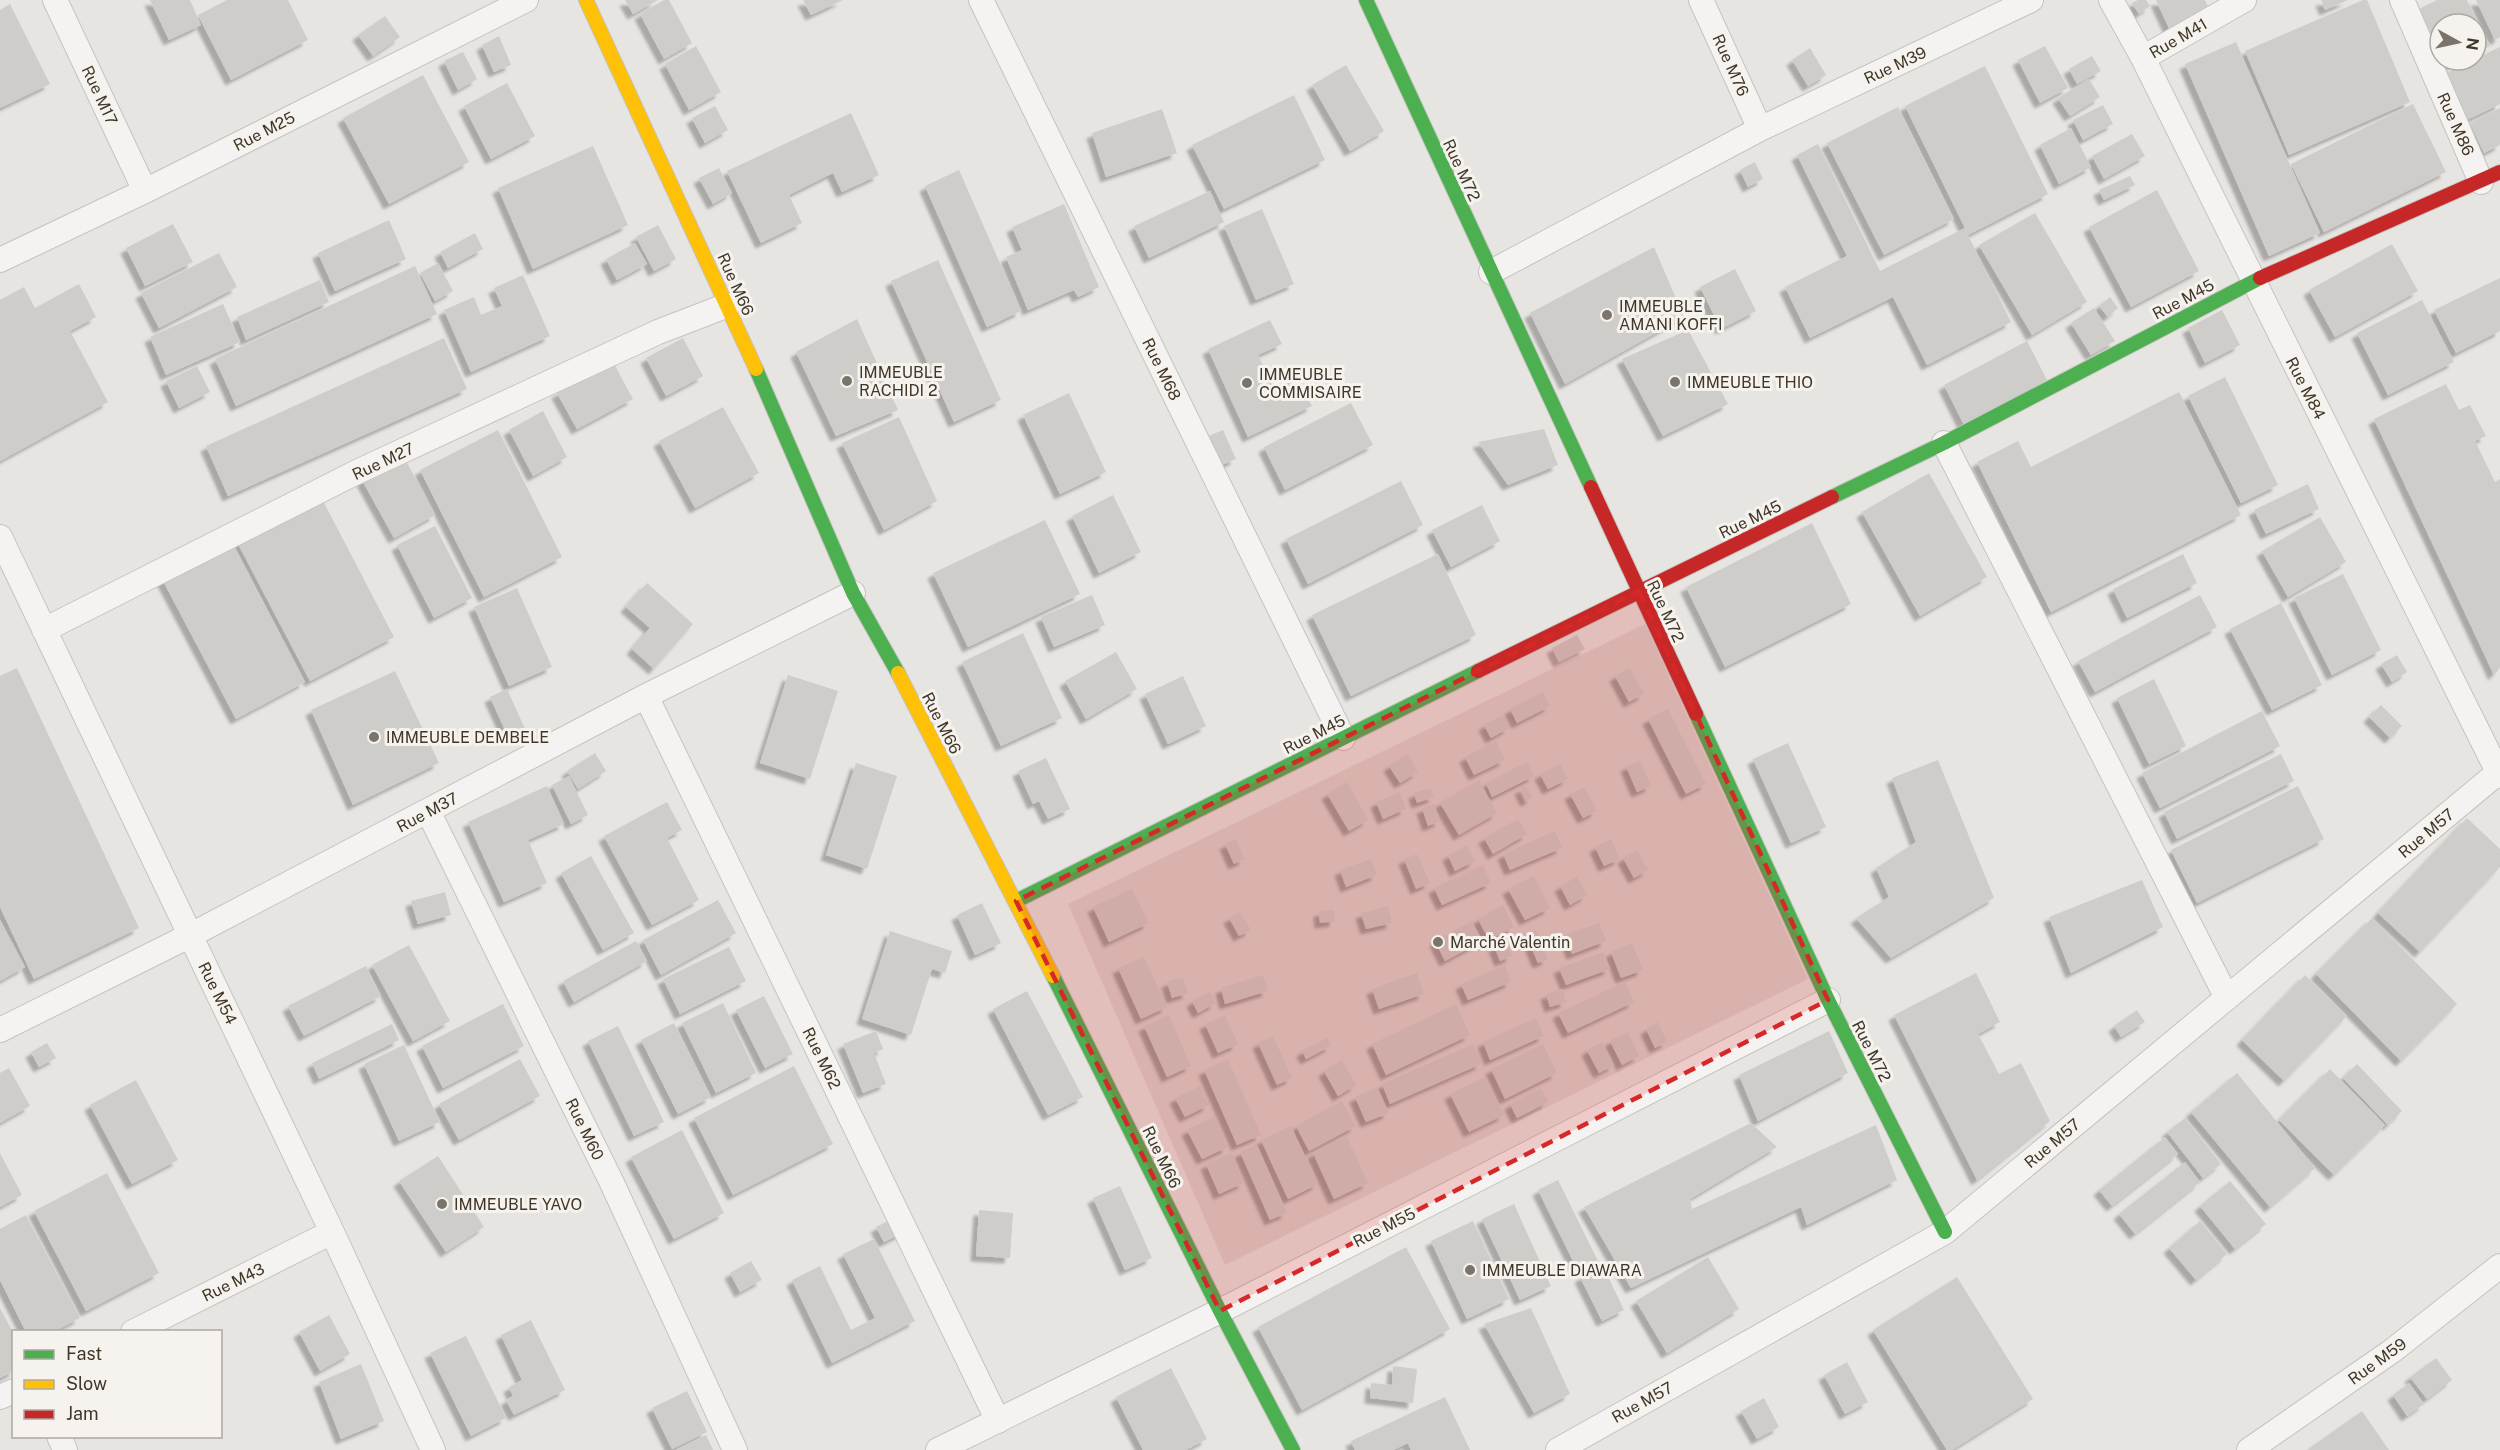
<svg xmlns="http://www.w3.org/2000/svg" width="2500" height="1450" viewBox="0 0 2500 1450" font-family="'Public Sans',sans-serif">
  <defs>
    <filter id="shadow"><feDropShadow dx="-5.5" dy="5.5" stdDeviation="1.5" flood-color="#0004"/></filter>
  </defs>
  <rect width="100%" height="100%" fill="#e7e5e2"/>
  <!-- built -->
  <path fill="#dad5d0" d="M1645,624L1808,979L1225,1265L1068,904Z"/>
  <!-- building -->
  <path fill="#cfcdca" filter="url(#shadow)" d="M150,0H190L201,25L169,40Z
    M227,0H288L308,40L231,80L198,15Z
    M625,0H658L633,14Z
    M664,0H669L692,43L664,59L640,14Z
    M803,0H843L811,15Z
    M2138,0H2146L2150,6L2139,14L2132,3Z
    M2156,0H2205L2213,18L2173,37Z
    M2321,0H2348L2325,10Z
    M2363,0H2367L2410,102L2289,155L2245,51Z
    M2437,0H2467L2490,46L2476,53V24H2440V60H2461L2442,70L2413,12Z
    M2476,0H2500V37L2495,40Z
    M10,4L50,84L0,108V10Z
    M385,16L400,37L373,56L358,35Z
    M499,36L511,65L494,72L482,45Z
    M2236,42L2320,233L2269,256L2185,64Z
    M696,46L721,92L689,110L665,64Z
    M2045,46L2068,88L2040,103L2018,60Z
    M2500,47V104L2467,120L2444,74Z
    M1810,48L1826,75L1808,86L1792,60Z
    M463,52L477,79L458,90L444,61Z
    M2092,56L2101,71L2077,84L2069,69Z
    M1346,65L1384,131L1350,151L1312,85Z
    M1985,66L2048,194L1968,235L2011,322L1927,365L1893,297L1810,338L1785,287L1847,256L1797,155L1818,144L1880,271L1965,228L1905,106Z
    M423,75L469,162L389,204L343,118Z
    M2089,79L2100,97L2070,116L2058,98Z
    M507,83L535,136L491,159L464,106Z
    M1294,95L1325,160L1224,209L1192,145Z
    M2413,104L2446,172L2324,232L2291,164Z
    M2103,105L2113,124L2083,140L2073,120Z
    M715,106L728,130L705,143L692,118Z
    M1898,107L1954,219L1884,255L1827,143Z
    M2500,108V145L2484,153L2470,123Z
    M1162,109L1177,153L1106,177L1092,133Z
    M851,113L879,175L842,192L833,173L789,195L802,223L761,243L727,171Z
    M2071,128L2091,167L2059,184L2040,145Z
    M2132,134L2145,156L2104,179L2092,156Z
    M593,146L628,225L533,269L498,188Z
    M1755,162L1763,179L1748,187L1740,170Z
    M719,168L732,193L713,204L699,178Z
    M959,170L1021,311L987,327L925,186Z
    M2130,176L2135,185L2104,200L2099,190Z
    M2157,190L2199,271L2131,307L2089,227Z
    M1210,191L1224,222L1149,258L1134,226Z
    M1064,204L1099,287L1078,297L1074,290L1028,310L1006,257L1022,250L1012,227Z
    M1262,209L1294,284L1256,300L1224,226Z
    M2035,213L2087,302L2032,335L1979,245Z
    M389,220L406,259L335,291L318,253Z
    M173,224L193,262L145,286L126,248Z
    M658,225L676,259L654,271L636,237Z
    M475,233L483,249L448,268L440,252Z
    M635,243L647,264L617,280L606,259Z
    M2392,244L2418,291L2335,337L2309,290Z
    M1654,247L1684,317L1565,384L1530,313Z
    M219,253L237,287L159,328L141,293Z
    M938,260L1001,400L954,422L891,281Z
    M438,263L453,291L435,301L420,273Z
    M415,266L437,314L236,406L215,359Z
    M1735,269L1756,311L1721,329L1700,287Z
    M523,275L550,336L471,372L444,310L474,297L481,315L502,306L494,288Z
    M2500,278V331L2456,353L2434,310Z
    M320,280L329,302L246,340L237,317Z
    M79,284L96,317L70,331L108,402L0,461V300L24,287L35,308Z
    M2110,297L2118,308L2108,317L2099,306Z
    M2422,300L2454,362L2388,395L2357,333Z
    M223,304L240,342L166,375L150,337Z
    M2094,308L2115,341L2091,355L2071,323Z
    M2222,310L2240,345L2205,363L2188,328Z
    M857,319L898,410L836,436L796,352Z
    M1270,320L1282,344L1258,355L1274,389L1298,378L1312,406L1248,437L1208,349Z
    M1688,330L1728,404L1663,436L1622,359Z
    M444,338L467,389L228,496L206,446Z
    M683,338L703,376L666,396L646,358Z
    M2027,341L2047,380L1964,425L1944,385Z
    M613,362L633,399L577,429L557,393Z
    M197,366L210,392L179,408L166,381Z
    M2225,377L2278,485L2241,503L2188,396Z
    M2446,384L2459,410L2470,405L2486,436L2475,441L2495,482L2500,479V668L2494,675L2374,419Z
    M2179,392L2241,515L2051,612L1977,462L2018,441L2031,467Z
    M1069,393L1106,472L1060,494L1023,415Z
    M1351,403L1373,445L1285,490L1264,447Z
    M723,407L759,473L695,508L659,441Z
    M543,411L567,457L533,476L509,430Z
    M899,417L937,501L884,530L842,443Z
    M1544,429L1558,465L1508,485L1478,442Z
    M498,430L562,557L484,597L420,470Z
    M1223,430L1236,459L1217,467L1204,438Z
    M404,457L435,515L394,538L362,480Z
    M1929,473L1987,577L1920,616L1862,512Z
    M1401,481L1423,525L1308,584L1286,539Z
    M2308,484L2319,509L2266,534L2254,510Z
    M320,495L394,637L310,681L236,540Z
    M1113,495L1141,552L1099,573L1072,516Z
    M1482,505L1500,541L1451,567L1432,530Z
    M2320,517L2346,562L2288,597L2262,551Z
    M1045,520L1080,594L968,647L933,573Z
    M1812,523L1851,604L1725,667L1686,587Z
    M435,526L472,598L434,618L397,545Z
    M231,540L305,682L236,719L161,577Z
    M1438,554L1476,635L1351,696L1312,615Z
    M2183,554L2197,583L2127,618L2113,589Z
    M2343,574L2381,650L2332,675L2294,598Z
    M647,583L693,624L654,669L632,649L650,628L626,607Z
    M517,588L552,667L509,686L474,607Z
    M1092,595L1105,625L1054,647L1041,617Z
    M2200,595L2217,627L2095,692L2078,661Z
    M2281,603L2322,685L2272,710L2230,629Z
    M1023,633L1062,718L1001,746L962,662Z
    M1577,635L1585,649L1559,662L1552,648Z
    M1116,652L1137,689L1086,719L1065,681Z
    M2397,655L2407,672L2392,682L2381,664Z
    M17,668L139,928L34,979L0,907V676Z
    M1630,668L1644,694L1629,702L1615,676Z
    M395,671L439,763L353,805L311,710Z
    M788,675L838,691L810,779L760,763Z
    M1183,676L1206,726L1168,744L1145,694Z
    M2154,679L2186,746L2149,764L2117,698Z
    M507,689L526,731L509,739L490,697Z
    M1543,692L1550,706L1517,723L1510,709Z
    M2381,705L2402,726L2390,738L2369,717Z
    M1668,709L1706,784L1686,794L1648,719Z
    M2262,711L2280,746L2160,808L2142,773Z
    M1503,715L1509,728L1491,738L1484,725Z
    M1496,741L1505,760L1474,775L1465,757Z
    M1788,743L1826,827L1791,843L1753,759Z
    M595,753L606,771L578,789L567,771Z
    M1408,754L1418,772L1400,783L1389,766Z
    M2281,754L2294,781L2177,839L2164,812Z
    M1046,758L1070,809L1048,819L1039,801L1033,804L1018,771Z
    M1938,760L1994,898L1891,958L1856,918L1889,897L1876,868L1916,842L1892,778Z
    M1640,761L1651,786L1637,792L1626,766Z
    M1527,762L1534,776L1492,797L1486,783Z
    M856,763L897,776L867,869L826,855Z
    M1560,764L1568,779L1548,789L1540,774Z
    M569,776L588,815L571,824L552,785Z
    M1479,780L1497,813L1459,835L1440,803Z
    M1347,782L1368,820L1349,831L1327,794Z
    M547,786L564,824L528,840L547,883L504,902L468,822Z
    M1526,786L1532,798L1526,801L1520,789Z
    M2298,786L2324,839L2197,903L2171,850Z
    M1584,787L1597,811L1583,818L1570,794Z
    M1431,788L1434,797L1417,803L1414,793Z
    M1400,792L1406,809L1383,819L1376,802Z
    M667,802L682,830L667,838L699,900L652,925L604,836Z
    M1434,804L1440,821L1428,826L1422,808Z
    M2467,818L2500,849V867L2420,952L2378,913Z
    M1518,819L1527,834L1493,854L1484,838Z
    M1555,831L1562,848L1510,870L1503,854Z
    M1236,839L1245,859L1234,864L1225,844Z
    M1611,839L1620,859L1604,866L1595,847Z
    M1467,846L1475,861L1455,871L1448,855Z
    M1637,850L1648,870L1634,878L1623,858Z
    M1417,854L1430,883L1416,889L1404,859Z
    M591,856L634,933L603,950L561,873Z
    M1371,859L1377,875L1346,887L1340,870Z
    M1483,865L1491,883L1442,905L1434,888Z
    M1534,876L1550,908L1525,920L1508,889Z
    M1577,877L1587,895L1570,905L1560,886Z
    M2142,880L2163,927L2071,973L2049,917Z
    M1132,889L1149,923L1109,942L1093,907Z
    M445,892L451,915L418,924L411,901Z
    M718,900L736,933L661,975L643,940Z
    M982,903L1001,943L975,955L957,915Z
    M1503,905L1514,927L1489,940L1478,919Z
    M1388,906L1392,923L1366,929L1361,913Z
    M1334,910L1335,921L1320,923L1319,911Z
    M1240,912L1251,930L1239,936L1229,918Z
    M2372,918L2457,1004L2401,1061L2316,974Z
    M0,920L25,967L0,981Z
    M1472,921L1482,941L1445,961L1435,941Z
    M1599,923L1606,941L1572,954L1565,935Z
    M1536,930L1548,959L1538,963L1526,934Z
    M890,931L952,951L945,973L932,969L911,1035L862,1019Z
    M636,941L647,961L574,1002L563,981Z
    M1505,941L1512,956L1500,961L1494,946Z
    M1632,943L1643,970L1621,978L1611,952Z
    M409,945L450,1021L413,1041L372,965Z
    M729,947L746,981L680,1014L663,979Z
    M1603,952L1610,969L1566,985L1559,968Z
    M1144,957L1167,1007L1141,1019L1118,968Z
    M1505,965L1511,982L1468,1000L1461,984Z
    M366,966L381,996L304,1036L288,1006Z
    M1417,973L1424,994L1379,1009L1372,989Z
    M1976,973L2000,1022L1978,1034L1999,1074L2021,1063L2050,1121L1977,1180L1894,1015Z
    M1263,975L1268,991L1225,1004L1221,988Z
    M2305,975L2347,1016L2284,1081L2242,1040Z
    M1183,977L1188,993L1172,998L1167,982Z
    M1625,982L1634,1002L1568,1033L1558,1013Z
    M1563,989L1566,1002L1550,1007L1546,994Z
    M1027,991L1083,1097L1048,1115L993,1009Z
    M1210,992L1216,1003L1198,1013L1192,1001Z
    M764,996L793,1054L765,1068L736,1010Z
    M723,1003L756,1073L716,1093L682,1023Z
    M503,1004L524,1046L443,1088L422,1046Z
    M1456,1004L1470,1035L1386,1075L1372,1044Z
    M2137,1010L2145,1022L2121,1037L2114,1026Z
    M1169,1015L1191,1066L1167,1077L1144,1026Z
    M1225,1015L1238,1044L1218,1053L1205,1024Z
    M1536,1018L1544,1036L1490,1060L1483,1042Z
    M1658,1022L1667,1042L1655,1048L1646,1029Z
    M674,1023L711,1097L678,1114L641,1040Z
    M392,1024L399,1040L319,1079L312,1063Z
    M618,1026L664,1122L634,1136L588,1041Z
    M876,1031L883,1049L874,1053L886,1084L863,1093L843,1044Z
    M1829,1031L1848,1073L1758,1121L1739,1075Z
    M1628,1032L1639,1056L1622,1065L1610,1041Z
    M1273,1036L1292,1078L1277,1085L1258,1043Z
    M1327,1038L1331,1046L1306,1059L1302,1051Z
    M1602,1042L1614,1065L1599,1073L1587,1050Z
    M47,1043L56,1058L39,1067L31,1052Z
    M1473,1044L1481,1064L1390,1104L1382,1084Z
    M1543,1044L1557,1073L1505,1099L1491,1069Z
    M404,1045L440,1122L399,1141L364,1064Z
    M520,1059L540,1096L459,1140L439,1104Z
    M1228,1059L1261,1135L1237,1145L1204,1070Z
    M1342,1060L1356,1085L1338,1096L1324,1071Z
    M2357,1064L2402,1111L2388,1125L2343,1078Z
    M794,1066L833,1144L733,1195L694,1118Z
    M9,1068L30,1106L0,1123V1073Z
    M2330,1069L2385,1125L2334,1175L2279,1120Z
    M2237,1073L2315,1168L2270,1207L2191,1112Z
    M1485,1077L1504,1115L1469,1132L1450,1094Z
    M136,1080L178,1160L132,1184L90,1105Z
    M1200,1086L1209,1105L1185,1117L1175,1098Z
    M1377,1087L1389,1113L1366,1122L1355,1097Z
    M1541,1088L1548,1102L1517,1118L1510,1104Z
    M1342,1101L1356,1126L1309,1151L1296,1126Z
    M1214,1117L1228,1147L1202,1159L1187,1130Z
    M2185,1118L2221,1164L2203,1178L2167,1132Z
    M1751,1123L1777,1147L1690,1199L1692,1209L1876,1125L1897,1180L1807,1225L1801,1207L1631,1288L1584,1207Z
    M1291,1126L1318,1184L1288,1199L1261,1140Z
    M682,1130L724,1213L674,1239L631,1157Z
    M1347,1137L1368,1183L1334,1199L1313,1153Z
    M2165,1137L2178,1154L2112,1206L2099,1190Z
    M1257,1145L1287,1213L1270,1220L1240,1152Z
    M0,1153L22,1195L0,1207Z
    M1232,1153L1244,1183L1219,1194L1206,1164Z
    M438,1156L484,1227L446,1252L399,1181Z
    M2185,1162L2200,1182L2135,1234L2119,1214Z
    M107,1173L159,1273L86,1311L34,1211Z
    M1558,1180L1598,1261L1578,1271L1538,1190Z
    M2230,1181L2266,1224L2235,1249L2200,1206Z
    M1120,1186L1152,1258L1125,1270L1093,1198Z
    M1514,1204L1551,1286L1520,1300L1482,1219Z
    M979,1210L1013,1213L1010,1258L976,1256Z
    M26,1215L80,1318L53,1332H26L0,1280V1229Z
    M894,1218L902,1233L884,1242L876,1227Z
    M1473,1221L1509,1299L1467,1319L1431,1241Z
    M2200,1221L2227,1254L2196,1280L2169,1248Z
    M874,1239L915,1321L832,1363L792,1280L820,1266L851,1330L875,1318L843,1254Z
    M1406,1247L1450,1329L1302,1410L1258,1327Z
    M1708,1257L1739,1309L1667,1353L1636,1301Z
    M751,1261L762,1280L740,1292L730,1273Z
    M1603,1266L1624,1310L1602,1321L1580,1277Z
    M1957,1277L2033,1399L1952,1450H1947L1873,1330Z
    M0,1308L14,1334V1371L0,1378Z
    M1531,1308L1570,1394L1534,1413L1484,1324Z
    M329,1315L350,1354L320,1371L299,1332Z
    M531,1320L565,1390L514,1415L506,1400L513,1396L509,1387L522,1380L501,1335Z
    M466,1336L506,1418L471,1436L430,1353Z
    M2436,1358L2452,1380L2427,1399L2410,1377Z
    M1847,1362L1868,1402L1845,1414L1824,1375Z
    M361,1364L384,1421L341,1439L319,1382Z
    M1393,1366L1417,1369L1413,1403L1370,1398L1371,1383L1392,1385Z
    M1171,1368L1207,1439L1186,1450H1143L1116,1397Z
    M2409,1383L2424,1404L2407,1416L2393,1395Z
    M687,1391L707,1432L672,1449L652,1408Z
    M1445,1397L1470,1450H1411L1408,1443L1393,1450H1355L1351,1441Z
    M1764,1398L1779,1427L1757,1439L1741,1411Z
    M2362,1411L2389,1450H2307Z
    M706,1435L713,1450H677Z"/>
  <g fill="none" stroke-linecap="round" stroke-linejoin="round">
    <!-- street casing -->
    <g stroke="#c5c3c0" stroke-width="26">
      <path id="street" d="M55,0L145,191
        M981,0L1343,738
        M1701,0L1760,129
        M2111,0L2143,58L2500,776
        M2402,0L2481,182
        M2143,58L2244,0
        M0,260L145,191L526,0
        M1491,272L1760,129L2031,0
        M1944,443L2227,998
        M0,537L332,1232L433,1450
        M44,630L357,472L658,332L728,305
        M646,696L998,1421
        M428,811L612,1183L735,1450
        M0,1030L191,935L646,696L853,593
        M133,1332L332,1232
        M0,1397L14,1391
        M59,1436L65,1450
        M938,1450L1220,1311L1828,1000
        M1558,1450L1945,1232L2500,771
        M2249,1450L2392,1351L2500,1266"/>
    </g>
    <!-- fast casing -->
    <g stroke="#c5c3c0" stroke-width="16">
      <path id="fast" d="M1366,0L1591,487
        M756,369L853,593L898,673
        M1832,497L1944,443L2260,278
        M1696,714L1828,1000L1945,1232
        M1016,901L1478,671
        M1053,976L1220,1311L1293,1450"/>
    </g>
    <!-- slow casing -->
    <g stroke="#c5c3c0" stroke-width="16">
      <path id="slow" d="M586,0L756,369
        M898,673L1053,976"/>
    </g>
    <!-- jam casing -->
    <g stroke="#c5c3c0" stroke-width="16">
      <path id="jam" d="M2260,278L2500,172
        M1591,487L1696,714
        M1478,671L1832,497"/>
    </g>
    <!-- street -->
    <use href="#street" stroke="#f4f3f1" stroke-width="24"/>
    <!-- fast -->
    <use href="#fast" stroke="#4caf50" stroke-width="14"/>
    <!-- slow -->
    <use href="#slow" stroke="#ffc107" stroke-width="14"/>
    <!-- jam -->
    <use href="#jam" stroke="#c62828" stroke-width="14"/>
  </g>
  <!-- marked area -->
  <path fill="#d62828" fill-opacity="0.2" stroke="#d62828" stroke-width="4.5" stroke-dasharray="12 8" stroke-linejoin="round" d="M1639,591L1828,1000L1220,1311L1016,901Z"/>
  <!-- markers -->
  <g fill="#7a746a" stroke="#f6f3ef" stroke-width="2">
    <circle cx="1607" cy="315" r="6"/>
    <circle cx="847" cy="381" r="6"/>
    <circle cx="1675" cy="382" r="6"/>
    <circle cx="1247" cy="383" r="6"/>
    <circle cx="374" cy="737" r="6"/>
    <circle cx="1438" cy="942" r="6"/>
    <circle cx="442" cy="1204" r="6"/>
    <circle cx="1470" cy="1270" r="6"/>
  </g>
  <g text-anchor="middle" stroke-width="6" stroke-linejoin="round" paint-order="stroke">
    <!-- street labels -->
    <g font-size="16" fill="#403729" stroke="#f6f3ef">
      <text transform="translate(2178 38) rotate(-30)" y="6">Rue M41</text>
      <text transform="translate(1731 65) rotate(66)" y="6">Rue M76</text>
      <text transform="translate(1895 65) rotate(-25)" y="6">Rue M39</text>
      <text transform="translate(100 95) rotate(65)" y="6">Rue M17</text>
      <text transform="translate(2456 124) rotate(66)" y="6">Rue M86</text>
      <text transform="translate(264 131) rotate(-27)" y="6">Rue M25</text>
      <text transform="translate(1462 170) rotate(65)" y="6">Rue M72</text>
      <text transform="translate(736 284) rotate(66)" y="6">Rue M66</text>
      <text transform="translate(2183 299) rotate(-28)" y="6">Rue M45</text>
      <text transform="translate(1162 369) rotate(64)" y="6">Rue M68</text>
      <text transform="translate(2306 388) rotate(63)" y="6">Rue M84</text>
      <text transform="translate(383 461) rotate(-25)" y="6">Rue M27</text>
      <text transform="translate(1750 519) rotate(-26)" y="6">Rue M45</text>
      <text transform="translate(1666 611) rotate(65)" y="6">Rue M72</text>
      <text transform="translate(942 723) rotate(63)" y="6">Rue M66</text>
      <text transform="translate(1314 734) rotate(-27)" y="6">Rue M45</text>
      <text transform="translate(427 812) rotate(-28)" y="6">Rue M37</text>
      <text transform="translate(2426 833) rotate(-40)" y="6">Rue M57</text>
      <text transform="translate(218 993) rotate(64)" y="6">Rue M54</text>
      <text transform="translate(1872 1051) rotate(63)" y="6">Rue M72</text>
      <text transform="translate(822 1058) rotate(64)" y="6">Rue M62</text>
      <text transform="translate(585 1129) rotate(64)" y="6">Rue M60</text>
      <text transform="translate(2052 1143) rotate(-40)" y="6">Rue M57</text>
      <text transform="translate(1162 1157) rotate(64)" y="6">Rue M66</text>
      <text transform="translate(1384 1227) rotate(-27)" y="6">Rue M55</text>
      <text transform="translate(233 1282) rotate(-26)" y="6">Rue M43</text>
      <text transform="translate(2377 1361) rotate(-36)" y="6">Rue M59</text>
      <text transform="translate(1642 1402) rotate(-29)" y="6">Rue M57</text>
    </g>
    <!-- poi labels -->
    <g font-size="16" fill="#403729" stroke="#f6f3ef" text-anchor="start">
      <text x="1619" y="312">IMMEUBLE<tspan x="1619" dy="18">AMANI KOFFI</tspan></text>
      <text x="859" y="378">IMMEUBLE<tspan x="859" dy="18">RACHIDI 2</tspan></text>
      <text x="1259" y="380">IMMEUBLE<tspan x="1259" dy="18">COMMISAIRE</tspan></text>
      <text x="1687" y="388">IMMEUBLE THIO</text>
      <text x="386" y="743">IMMEUBLE DEMBELE</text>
      <text x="1450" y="948">Marché Valentin</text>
      <text x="454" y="1210">IMMEUBLE YAVO</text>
      <text x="1482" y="1276">IMMEUBLE DIAWARA</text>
    </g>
  </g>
  <!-- legend -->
  <rect x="12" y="1330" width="210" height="108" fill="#f6f3ef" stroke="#ada8a0" stroke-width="1.5"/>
  <rect x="24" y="1350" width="30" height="9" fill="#4caf50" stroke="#ada8a0" stroke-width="1.5"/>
  <text x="66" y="1360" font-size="18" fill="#403729">Fast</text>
  <rect x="24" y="1380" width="30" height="9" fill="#ffc107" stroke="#ada8a0" stroke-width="1.5"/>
  <text x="66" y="1390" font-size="18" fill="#403729">Slow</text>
  <rect x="24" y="1410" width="30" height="9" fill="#c62828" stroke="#ada8a0" stroke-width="1.5"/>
  <text x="66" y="1420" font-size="18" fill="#403729">Jam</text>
  <!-- north arrow -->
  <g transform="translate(2458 42) rotate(98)"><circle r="28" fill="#f6f3ef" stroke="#ada8a0" stroke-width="1.5"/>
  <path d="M0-4.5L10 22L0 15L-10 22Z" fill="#7a746a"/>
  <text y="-9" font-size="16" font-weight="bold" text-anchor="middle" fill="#403729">N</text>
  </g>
</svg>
